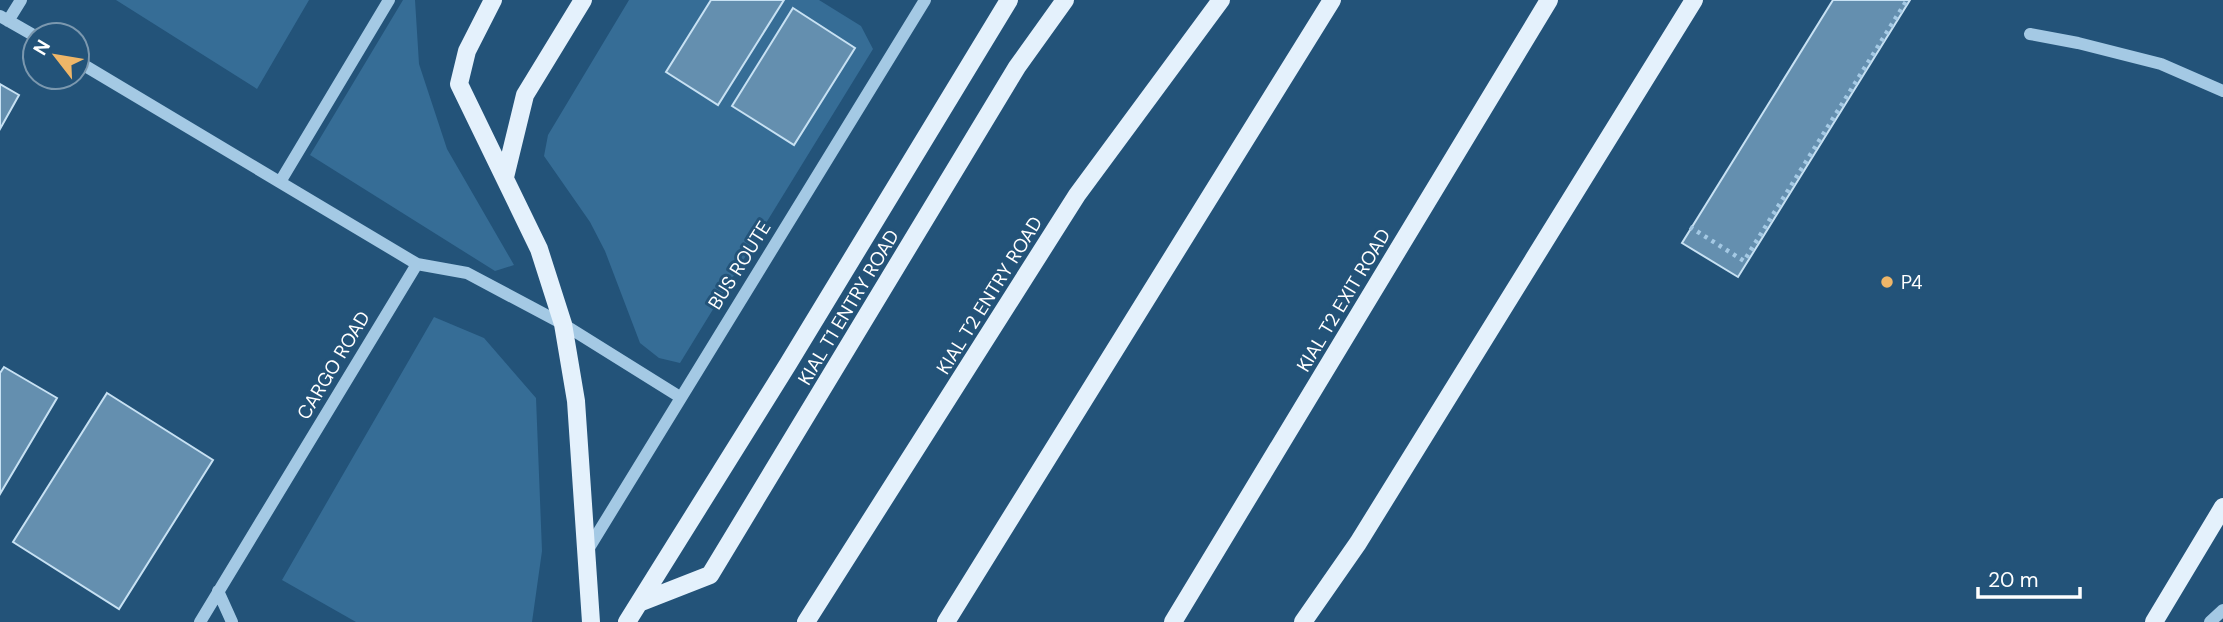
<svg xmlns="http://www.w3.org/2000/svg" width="2223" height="622" viewBox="0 0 2223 622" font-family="'DM Sans',sans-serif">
  <rect width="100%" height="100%" fill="#235379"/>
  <!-- green -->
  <path fill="#366d96" d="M116,0H309L257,89Z
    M403,0H415L419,64L447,149L514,265L495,271L310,155Z
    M629,0H819L861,26L873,49L680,363L659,358L640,343L605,251L590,222L544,156L548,135Z
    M434,317L484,338L536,398L542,551L532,622H356L282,580Z"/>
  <!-- building -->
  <path fill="#648faf" stroke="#c7e1f3" stroke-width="2" d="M711,0H784L718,105L666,72Z
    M1833,0H1910L1738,277L1682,243Z
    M793,8L855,48L794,145L732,106Z
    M0,84L19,95L0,129Z
    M4,367L57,398L0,494V373Z
    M107,393L213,460L119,609L13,542Z"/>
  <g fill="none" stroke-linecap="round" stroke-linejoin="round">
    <!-- path -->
    <path stroke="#a4c9e4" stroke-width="4.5" stroke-dasharray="3.5 5" stroke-linecap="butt" d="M1690,227L1744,261L1907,0"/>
    <!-- minor -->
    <path stroke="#a4c9e4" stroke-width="12" d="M0,16L35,36
      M8,21L21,0
      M2030,34L2078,43L2161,64L2223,91
      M77,61L417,264L467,273L563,324L680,397
      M280,182L389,0
      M587,551L925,0
      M218,591L232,622
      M200,622L417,264
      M2210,622L2223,610"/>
    <!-- major -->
    <path stroke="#e4f1fc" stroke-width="18" d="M493,0L467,51L459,84L539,249L563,324L576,401L591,622
      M505,177L525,95L583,0
      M641,602L710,575L1017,67L1065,0
      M627,622L788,364L1009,0
      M806,622L1077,195L1221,0
      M946,622L1332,0
      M1173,622L1549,0
      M1303,622L1358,543L1694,0
      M2154,622L2223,507"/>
  </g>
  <!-- markers -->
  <circle fill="#efb668" stroke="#235379" stroke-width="2.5" cx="1887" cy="282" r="7"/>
  <g text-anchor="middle" stroke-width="6" stroke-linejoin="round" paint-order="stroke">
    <!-- street labels -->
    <g font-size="19" fill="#fff" stroke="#235379">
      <text transform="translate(739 265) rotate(-58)" y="7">BUS ROUTE</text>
      <text transform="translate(989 295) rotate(-58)" y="7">KIAL T2 ENTRY ROAD</text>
      <text transform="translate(1343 300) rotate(-59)" y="7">KIAL T2 EXIT ROAD</text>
      <text transform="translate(848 307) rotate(-59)" y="7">KIAL T1 ENTRY ROAD</text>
      <text transform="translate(333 365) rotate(-59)" y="7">CARGO ROAD</text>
    </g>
    <!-- poi labels -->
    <g font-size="19" fill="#fff" stroke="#235379" text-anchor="start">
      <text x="1901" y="289">P4</text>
    </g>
  </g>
  <!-- north arrow -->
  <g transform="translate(56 56) rotate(301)"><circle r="33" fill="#235379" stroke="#7b98af" stroke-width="2"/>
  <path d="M0-5L12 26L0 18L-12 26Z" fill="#efb668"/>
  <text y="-10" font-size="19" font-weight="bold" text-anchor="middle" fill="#ffffff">N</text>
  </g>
  <!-- scale -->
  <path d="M1978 587v10h102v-10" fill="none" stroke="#ffffff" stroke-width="3.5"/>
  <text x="1988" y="587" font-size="21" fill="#ffffff" stroke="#235379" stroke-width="5" paint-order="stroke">20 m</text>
</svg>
